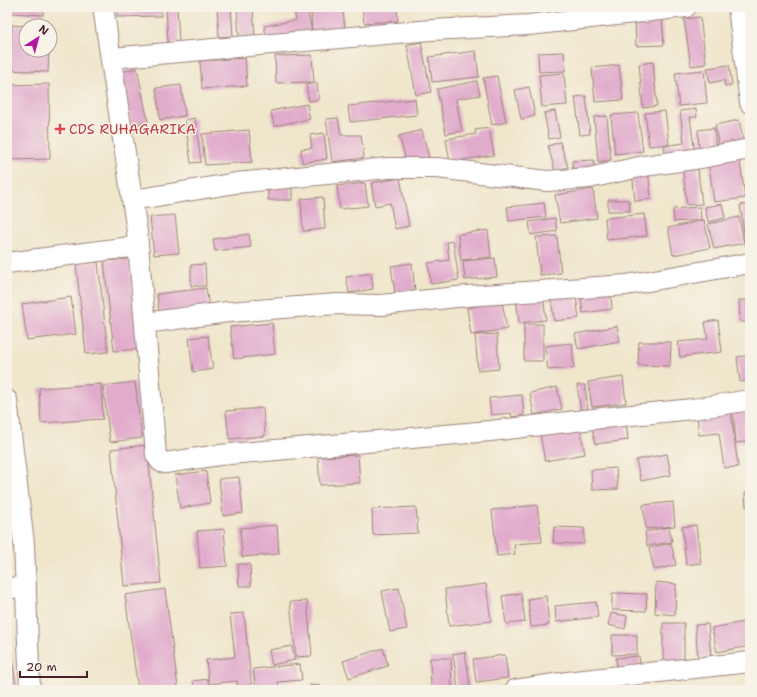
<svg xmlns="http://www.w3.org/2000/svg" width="757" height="697" viewBox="0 0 757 697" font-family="'Shantell Sans',sans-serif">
  <rect width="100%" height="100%" fill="#f7f3e8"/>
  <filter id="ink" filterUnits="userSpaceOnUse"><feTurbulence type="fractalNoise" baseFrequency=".025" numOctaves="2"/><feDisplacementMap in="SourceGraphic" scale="8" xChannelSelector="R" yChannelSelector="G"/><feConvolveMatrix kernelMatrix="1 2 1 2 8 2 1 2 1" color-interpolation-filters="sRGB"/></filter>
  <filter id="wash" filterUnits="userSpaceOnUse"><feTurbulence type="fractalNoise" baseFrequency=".012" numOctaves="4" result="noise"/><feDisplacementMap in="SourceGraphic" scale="16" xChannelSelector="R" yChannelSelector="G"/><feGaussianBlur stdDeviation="0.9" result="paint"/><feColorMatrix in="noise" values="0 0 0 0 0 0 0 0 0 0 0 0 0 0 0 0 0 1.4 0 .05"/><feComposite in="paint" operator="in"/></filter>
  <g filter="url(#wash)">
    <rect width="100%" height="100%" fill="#efe6cb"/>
    <g id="blocks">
      <!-- building -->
      <path fill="#e1accc" d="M12,7H44L43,15L11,13Z
        M117,7H161V16L117,17Z
        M166,7H177L179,42L168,43Z
        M217,7H231L233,36L219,37Z
        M237,7H253L255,36L239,37Z
        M293,7H307L312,32L267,40L264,26L296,20Z
        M362,7H397L398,21L364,23Z
        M343,8L345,31L312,33L311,10Z
        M700,17L706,64L691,66L684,19Z
        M662,19L664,45L636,46L635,21Z
        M12,25L26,26V50H49L48,72L10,70Z
        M421,42L431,92L416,95L407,45Z
        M476,51L479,77L432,82L429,57Z
        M564,52L565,71L539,72L538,53Z
        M312,55L314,82L276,83L275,56Z
        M245,58L247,86L202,89L200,61Z
        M653,62L657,106L643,108L639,64Z
        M619,65L623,100L595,102L592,68Z
        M729,65L732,85L725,86L724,80L710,83L707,68Z
        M137,68L148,122L131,125L121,72Z
        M704,70L707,103L679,106L675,73Z
        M564,73L567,105L542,107L539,75Z
        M497,76L506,122L492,125L483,78Z
        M477,81L480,95L456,99L462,131L446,134L437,89Z
        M317,83L319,100L309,101L306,85Z
        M49,84L50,159L8,160L7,85Z
        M181,85L185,116L160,120L156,88Z
        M529,87L535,116L521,119L515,90Z
        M586,96L590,134L580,135L575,97Z
        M415,99L417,115L350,122L348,106Z
        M307,104L310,119L274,126L271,111Z
        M696,109L697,117H690L695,154L665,157L664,146L684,143L680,111Z
        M555,111L560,137L549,139L544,113Z
        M665,111L669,144L649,146L645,113Z
        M638,113L643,151L615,154L611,115Z
        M607,116L611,160L598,162L594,117Z
        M195,118L201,162L191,163L185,120Z
        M338,118L341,135H361L364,158L332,162L326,119Z
        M739,120L744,144L719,149L715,125Z
        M489,128L494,155L450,162L446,139L476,134L475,130Z
        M714,128L716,150L699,151L698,130Z
        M249,130L252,162L205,165L202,134Z
        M422,130L429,158L407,164L399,136Z
        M324,133L327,159L302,163L301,149L312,148L310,135Z
        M560,142L568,167L555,171L548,146Z
        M739,155L745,198L714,202L708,159Z
        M594,160V170L573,171L572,161Z
        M697,163L702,204L687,205L682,164Z
        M648,169L651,199L635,201L632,171Z
        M400,178L409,226L395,229L390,203L375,206L371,183Z
        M365,183L368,206L340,209L337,186Z
        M268,187L292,188V200H268Z
        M593,189L597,218L560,223L555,195Z
        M323,197L325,229L303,231L301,199Z
        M608,200H629L630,211H608Z
        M544,203L546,217L509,221L507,207Z
        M722,204L725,218L708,222L705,207Z
        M750,204V246L746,247L740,205Z
        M700,207L701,220L674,222L673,209Z
        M644,214L647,236L607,240L605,218Z
        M175,215L179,253L154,255L150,217Z
        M739,217L744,243L714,249L708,224Z
        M555,218L557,231L531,235L529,222Z
        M704,220L710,248L673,255L668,228Z
        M488,230L491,257L461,260L458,234Z
        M249,234L251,247L215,251L213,239Z
        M557,236L561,273L540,275L536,237Z
        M453,241L459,280L431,284L428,263L449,260L447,242Z
        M495,258L497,277L465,280L463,261Z
        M129,259L139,349L114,351L104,261Z
        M98,262L108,352L86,354L76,264Z
        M412,263L415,290L395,293L391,266Z
        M205,264L206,286H191V265Z
        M747,267H750V289H749Z
        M371,273L373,289L349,293L346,277Z
        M610,287L612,309L583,313L580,291Z
        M206,288L209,307L159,313L157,294Z
        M575,290L579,318L554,321L551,294Z
        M543,295L546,320L519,323L516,297Z
        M71,297L76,334L27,340L22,304Z
        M739,300H750V322H740Z
        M502,302L507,329L471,335L467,308Z
        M718,320L722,352L680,357L678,342L708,339L705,322Z
        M272,323L275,354L234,359L230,327Z
        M524,324H543V361H524Z
        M617,326L620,341L578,349L575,334Z
        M497,334L499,369L478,371L475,335Z
        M208,336L213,369L193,372L189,338Z
        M639,342H671L670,366L638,365Z
        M572,343L574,368L548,370L545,346Z
        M750,355V381L740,382L737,357Z
        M623,377L626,403L592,407L588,382Z
        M135,382L142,438L110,442L103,386Z
        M101,384L103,419L41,423L39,388Z
        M577,385H585L588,412L581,413Z
        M557,387L562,409L534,415L530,393Z
        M522,395L524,415L512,417L511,413L491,415L489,398Z
        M750,406V441L736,443L733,407Z
        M263,408L265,436L229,439L226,411Z
        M731,412L738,467L724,468L719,433L699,435L697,416Z
        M626,421L628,440L595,444L592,426Z
        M580,427L585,454L545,461L540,434Z
        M147,445L161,583L124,586L111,449Z
        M667,454L671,475L641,481L636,460Z
        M358,455L360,483L320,485L318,457Z
        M616,468L618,489L592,490L591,470Z
        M206,471L210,503L180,508L175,475Z
        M239,477L243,513L223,516L219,479Z
        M750,492V507H746L745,493Z
        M673,502L675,526L646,529L643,505Z
        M537,505L542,542L514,544L515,554L497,556L492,510Z
        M416,507L418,533L373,535L372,509Z
        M277,525L279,554L242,557L240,528Z
        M696,525L701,563L686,565L682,527Z
        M554,527L584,528V544L553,543Z
        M669,527L672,542L647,546L645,532Z
        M224,529L227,566L200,568L197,531Z
        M671,543L676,565L654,570L649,548Z
        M238,564H250L251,586H239Z
        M656,582L676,584L675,615L655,613Z
        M486,584L491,621L449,626L445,589Z
        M399,588L407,629L390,632L382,591Z
        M165,589L178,688L159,690H138L125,595Z
        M521,593L525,622L506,624L502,596Z
        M612,593L647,594L646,611L612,610Z
        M546,596L549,625L531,627L528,599Z
        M307,601L312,656L296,657L290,602Z
        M596,602L598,617L556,622L555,606Z
        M244,613L252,690H238L237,681L209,684L206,660L235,657L230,614Z
        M611,613L627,616L625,629L608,625Z
        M749,621L750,626V646L717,652L712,628Z
        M663,623H684V662H663Z
        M708,624L711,656L698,657L695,625Z
        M7,633H8L17,690H7Z
        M612,635H637V654L612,655Z
        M292,646L295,660L272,665L269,650Z
        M383,648L388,666L349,678L343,661Z
        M465,652L470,686L458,688L453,654Z
        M505,655L508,678L476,682L473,659Z
        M639,656L640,666L617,668L616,658Z
        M430,658H451L452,690H431Z
        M300,664L302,680L278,682L279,689L256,690L253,669Z
        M208,679L209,690H195L193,681Z
        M310,685L321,686V690H310Z"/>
    </g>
  </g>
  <g filter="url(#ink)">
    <use href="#blocks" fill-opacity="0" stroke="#9c827b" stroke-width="1"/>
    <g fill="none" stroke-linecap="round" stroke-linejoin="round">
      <!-- street casing -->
      <g stroke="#9c827b" stroke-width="22">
        <path id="street" d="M103,7L137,232L156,455L161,462L165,463L219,455L490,431L602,418L693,409L750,400
          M738,7L750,103
          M111,58L431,30L529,25L686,7
          M133,200L236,183L388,168H437L547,181L589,178L644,166L701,158L750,149
          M7,263L138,246
          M145,323L228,312L338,304L381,305L467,296L626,285L750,263
          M7,400L24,544L30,690
          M7,588L26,587
          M515,690L575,681L750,662"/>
      </g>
      <!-- street -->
      <use href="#street" stroke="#fff" stroke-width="20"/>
    </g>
  </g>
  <!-- markers -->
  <path fill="#e0444e" stroke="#f7f3e8" stroke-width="1.5" d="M58 123h4v4h4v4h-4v4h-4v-4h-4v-4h4z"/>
  <g text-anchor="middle" stroke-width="3" stroke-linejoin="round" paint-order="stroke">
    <!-- health labels -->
    <g font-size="14" fill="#be3a42" stroke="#f7f3e8" text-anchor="start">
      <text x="69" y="134">CDS RUHAGARIKA</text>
    </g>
  </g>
  <!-- margin -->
  <rect width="757" height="697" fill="none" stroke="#f7f3e8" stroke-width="24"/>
  <!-- north arrow -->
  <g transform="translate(38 38) rotate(36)"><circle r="19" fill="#f7f3e8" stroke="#b29e9c"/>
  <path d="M0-3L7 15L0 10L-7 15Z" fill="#b5179e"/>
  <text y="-6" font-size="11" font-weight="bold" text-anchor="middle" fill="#4a1f2b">N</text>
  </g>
  <!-- scale -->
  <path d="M20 671v6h67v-6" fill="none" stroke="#4a1f2b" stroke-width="2"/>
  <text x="26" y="671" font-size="12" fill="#4a1f2b" stroke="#f7f3e8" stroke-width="3" paint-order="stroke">20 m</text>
</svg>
